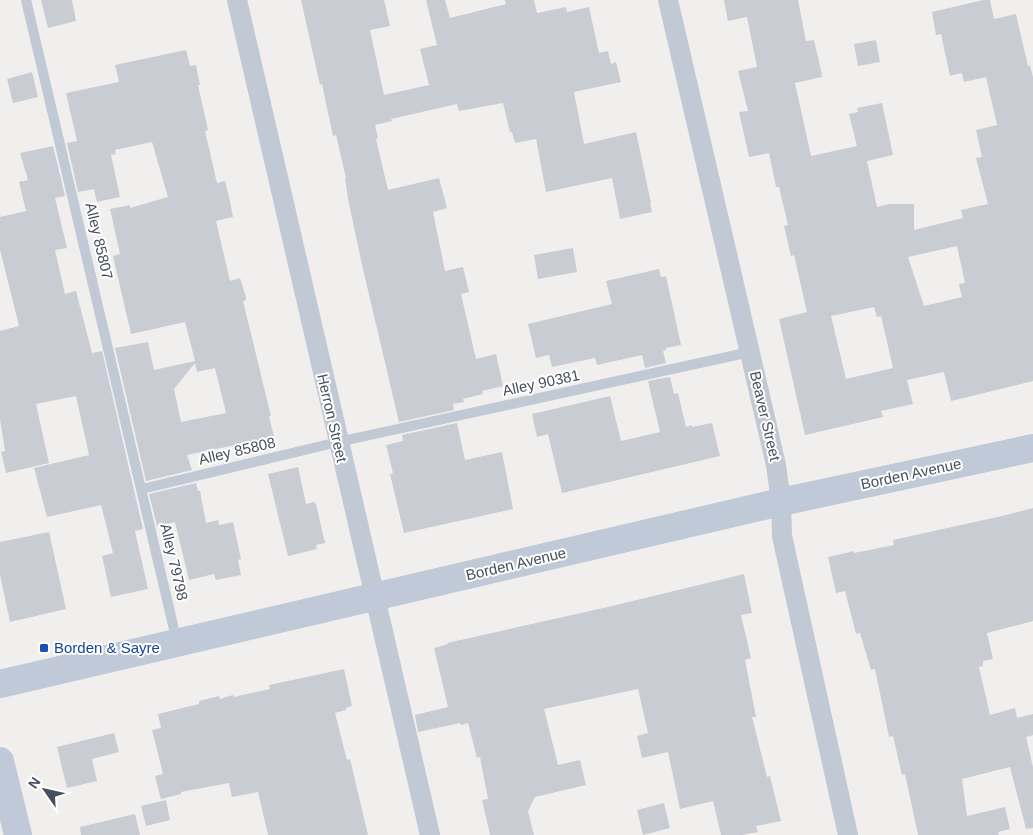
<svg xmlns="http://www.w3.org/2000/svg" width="1033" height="835" viewBox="0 0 1033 835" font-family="Helvetica,sans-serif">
  <rect width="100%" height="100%" fill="#f1eeee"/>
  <!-- building -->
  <path fill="#caccd4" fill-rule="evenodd" d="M41,0H72L76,21L48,28Z
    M301,0H384L390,26L370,30L384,95L429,85L420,49L437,45L426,0H445L450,18L506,4L505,0H534L537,13L566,7L567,12L589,7L599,53L608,51L611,64L616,62L621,82L574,92L584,144L636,132L651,203H650L652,212L620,219L612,178L546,192L536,139L515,143L512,132H510L503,103L459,111L457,104L391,119L392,121L375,125L378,138L376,139L388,190L439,178L447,208L433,212L445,271L463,267L469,292L461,294L476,359L496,354L503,386L482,391L483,394L463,399L464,402L453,404L454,410L399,422L362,265L348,199L345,178H346L336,135L333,136L322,84L320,85Z
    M724,0H798L806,41L814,40L822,75V77L795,83L811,156L857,146L849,114L858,112L857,108L882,103L893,155L867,161L877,207L889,204H914V230L963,218L961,210L988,204L976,158L982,157L976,130L997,125L986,77L964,82L962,73L950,76L941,34L936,35L932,12L983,0H990L994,19L1016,14L1028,66L1030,65L1033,77V381L951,401L944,372L907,380L913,404L881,411L883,417L805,435L779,319L807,312L794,255L791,256L784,226L788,225L779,187H776L769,153L749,157L739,112L748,111L738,71L757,67L747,17L728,21ZM957,246L965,283L959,284L962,297L924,306L908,257ZM874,307L877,317L881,316L893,368L846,379L831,316Z
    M876,40L880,62L858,66L854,44Z
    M186,50L190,66L196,65L200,85H198L208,130L205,131L217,183L225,181L230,201L233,217L216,221L230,281L240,278L246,297V300L243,301L271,416H269L274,437L187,455L192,470L146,481L115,348L148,342L154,370L195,361L185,322L131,334L113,256L120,254L110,209L130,205V208L168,197L152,142L115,150L116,154L111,155L120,197L97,202L94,189L78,192L67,143L77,141L66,93L119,82L115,65ZM195,363L197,372L215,368L226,413L181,422L174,389Z
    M32,72L38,97L13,103L7,79Z
    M53,146L65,196L55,198L67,248L55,250L65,294L76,291L92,353L102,351L143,529L135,531L148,589L111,597L102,556L113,553L101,505L47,517L34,468L89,455L76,396L36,404L49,463L6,473L1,452L5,451L0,419V331L19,326L0,250V217L26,211L19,182L28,180L20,153Z
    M573,248L577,272L538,279L534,255Z
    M659,269L661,277L666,276L681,345L666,348V350L663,351L666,363L645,368L642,355L597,365L595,358L552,367L549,355L536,358L528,324L612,304L606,281Z
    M670,377L674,394L678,393L686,427L692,425V427L712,423L720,456L562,493L548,434L537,437L532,414L610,396L621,441L660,432L648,381Z
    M457,423L465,460L502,452L513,509L404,533L390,474L393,473L386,445L403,441L402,435Z
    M298,467L306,504L314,502L316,504L325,543L316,545L317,549L288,556L268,474Z
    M196,483L198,491H200L206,523L218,520L219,525L233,522L241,559L238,560L241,575L216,580L214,574L189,580L175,522L157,526L149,494Z
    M1033,508V621L987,633L993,659L983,661V666L979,667L990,715L1015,708L1017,718L1033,714V735L1026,737L1033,767V828L1026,829L1010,767L962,779L967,816L1005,807L1010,829L998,832L999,835H918L905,774L902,775L893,736L889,737L875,669L871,670L860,633L856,634L845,591L836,593L828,557L854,551V553L894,545L893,540L1002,516Z
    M49,532L66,609L10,622L0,575V542Z
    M744,574L752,613L741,615L751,658L745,660L756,717H752L767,777L770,776L781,821L756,826L758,832L742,835H721L713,801L680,809L668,752L642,758L637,736L648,733L638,689L544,709L558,765L580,760L586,785L535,797L528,811L534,835H490L482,800L488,799L480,757L477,758L468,723L461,725L460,723L418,732L415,715L448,707L434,648L448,644L447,643L608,607Z
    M344,669L352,706L346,708V710L335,713L347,760L350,759L368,835H268L258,792L232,797L229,783L181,792V794L161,799L155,776L163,774L152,730L161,728L158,714L199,704V701L219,696L220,699L233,695L234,697L270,689L269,685Z
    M114,733L119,752L92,759L97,781L67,788L57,747Z
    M166,800L170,820L146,826L141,806Z
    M664,803L670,828L643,835L637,810Z
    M135,814L140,835H81L80,827Z"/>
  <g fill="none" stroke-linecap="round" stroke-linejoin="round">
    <!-- lane -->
    <path stroke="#c1c9d4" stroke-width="10" d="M26,0L177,642
      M142,489L338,442L750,352"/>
    <!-- street -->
    <path stroke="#c1c9d4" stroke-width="20" d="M237,0L430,835
      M668,0L776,465L781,502L782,536L848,835"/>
    <!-- secondary -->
    <path stroke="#c0c9d8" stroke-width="28" d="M0,684L781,502L1033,448
      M0,761L18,835"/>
  </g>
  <!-- markers -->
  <rect fill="#1a4fb4" stroke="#fff" stroke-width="2" x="39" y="643" width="10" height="10" rx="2.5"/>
  <g text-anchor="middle" stroke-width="4" stroke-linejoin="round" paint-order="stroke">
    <!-- street labels -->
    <g font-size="15" fill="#464f5c" stroke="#fff">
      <text transform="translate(99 241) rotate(77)" y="5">Alley 85807</text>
      <text transform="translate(541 383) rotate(-12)" y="5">Alley 90381</text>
      <text transform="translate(765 416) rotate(77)" y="5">Beaver Street</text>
      <text transform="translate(332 418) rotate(77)" y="5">Herron Street</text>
      <text transform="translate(237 451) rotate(-13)" y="5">Alley 85808</text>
      <text transform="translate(911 474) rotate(-12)" y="5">Borden Avenue</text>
      <text transform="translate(174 562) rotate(77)" y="5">Alley 79798</text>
      <text transform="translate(516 564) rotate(-13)" y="5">Borden Avenue</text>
    </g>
    <!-- transit labels -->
    <g font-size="15" fill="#164399" stroke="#fff" text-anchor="start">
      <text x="54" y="653">Borden &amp; Sayre</text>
    </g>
  </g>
  <!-- north arrow -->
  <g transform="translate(45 790) rotate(304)" stroke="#ffffff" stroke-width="4" paint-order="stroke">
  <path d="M0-4L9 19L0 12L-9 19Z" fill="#464f5c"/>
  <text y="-8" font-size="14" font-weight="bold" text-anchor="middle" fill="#464f5c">N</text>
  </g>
</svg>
